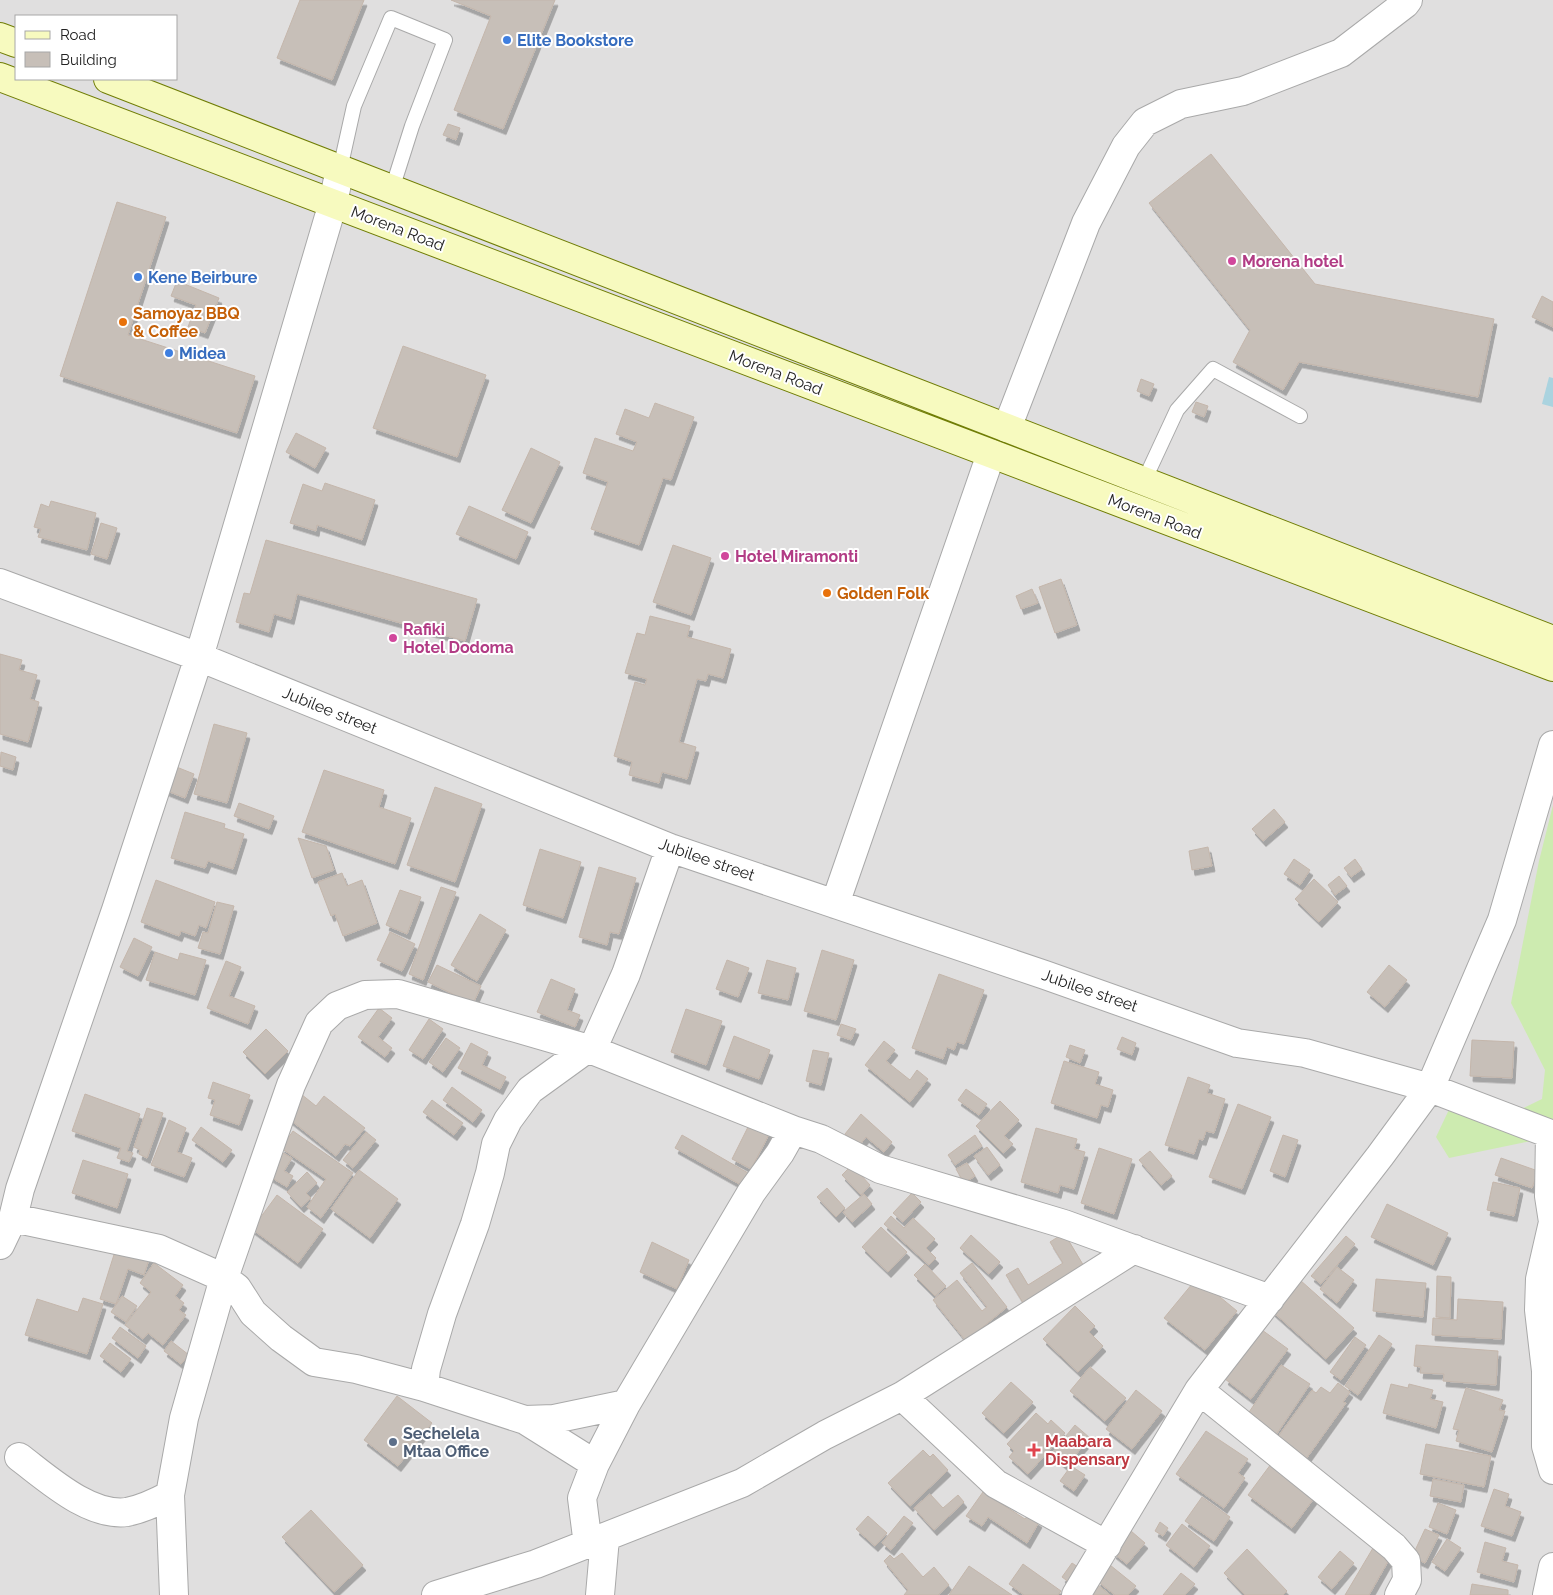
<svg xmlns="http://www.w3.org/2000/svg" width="1553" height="1595" viewBox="0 0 1553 1595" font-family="Raleway,sans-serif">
  <defs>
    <filter id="shadow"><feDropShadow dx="3" dy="5.5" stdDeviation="0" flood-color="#0004"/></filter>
  </defs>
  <rect width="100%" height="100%" fill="#f2efe9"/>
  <!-- residential -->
  <path fill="#e0dfdf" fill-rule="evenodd" d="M0,0H1553V1595H0ZM16,16H176V79H16Z"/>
  <!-- grass -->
  <path fill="#cdebb0" d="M1553,805V1149L1531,1141L1449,1158L1436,1137L1455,1097L1505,1117L1542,1099L1545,1070L1511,1003L1539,861Z"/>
  <!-- water -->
  <path fill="#aad3df" d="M1549,377L1553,378V407L1542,404Z"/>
  <!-- building -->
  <path fill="#c7bfb8" stroke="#c4b6ab" filter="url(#shadow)" d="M300,0H364L332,80L277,58Z
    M451,0H555L503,129L454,110L491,16Z
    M448,124L460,128L456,140L443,135Z
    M1211,154L1315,284L1494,319L1478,397L1299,362L1283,390L1233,362L1250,330L1149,203Z
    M117,202L166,217L128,335L255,376L237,433L60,376Z
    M177,281L219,298L205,333L188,327L196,305L171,296Z
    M1542,296L1553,302V327L1532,317Z
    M403,346L486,375L457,457L373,428Z
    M1141,379L1154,384L1149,396L1137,391Z
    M1196,402L1208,406L1204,417L1192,412Z
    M655,403L694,417L671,480L663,478L639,545L591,529L608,482L583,473L595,438L633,451L637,442L616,434L625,409L649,418Z
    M296,433L326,448L315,468L286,452Z
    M531,448L560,462L531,523L502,510Z
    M325,483L375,500L362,540L317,525L316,531L290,523L303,484L322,491Z
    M51,501L96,513L87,550L38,537L41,529L34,527L41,504L49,507Z
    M469,506L528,532L516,559L456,534Z
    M101,523L117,528L107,559L91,554Z
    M266,540L477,599L465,641L297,594L291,619L274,614L269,632L236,622L244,593L250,594Z
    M673,545L711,558L691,615L653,602Z
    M1061,579L1077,625L1055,633L1039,587Z
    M1032,589L1038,603L1021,609L1016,596Z
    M650,616L690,626L687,637L731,649L723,678L708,674L706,681L697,679L679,742L696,747L687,779L662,772L659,783L629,775L632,762L614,756L635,682L645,685L647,679L625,673L637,633L645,635Z
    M0,654L22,660L19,670L37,675L30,699L39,702L28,742L0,734Z
    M214,724L247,733L227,803L194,794Z
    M1,752L16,757L13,770L0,766Z
    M174,766L194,774L185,798L165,790Z
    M324,770L384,790L379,807L411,818L395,864L302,832Z
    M435,787L482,804L455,882L407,865Z
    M239,803L274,816L269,829L234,816Z
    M1274,809L1285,822L1263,841L1252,829Z
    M185,812L225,824L224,828L244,834L233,869L208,861L205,868L171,858Z
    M298,838L326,846L334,870L312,878Z
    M1208,847L1212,866L1192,870L1189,851Z
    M540,849L581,862L563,918L523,905Z
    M1294,859L1310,870L1300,885L1284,874Z
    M1355,859L1362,869L1351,877L1344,868Z
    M599,867L636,878L619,934L610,932L607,945L579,937Z
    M342,873L347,886L362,880L377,923L343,936L335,914L331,916L318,882Z
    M1339,876L1347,886L1335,895L1328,885Z
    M1314,879L1338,902L1319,922L1295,899Z
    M156,880L215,902L206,928L199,925L195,936L181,931L179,936L141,922Z
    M441,887L456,892L423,980L409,974Z
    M400,890L421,897L407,934L386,925Z
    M217,902L234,906L220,954L198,948L203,932L208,933Z
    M480,914L506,930L477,981L451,965Z
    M390,932L415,944L402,971L377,960Z
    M134,938L152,947L138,976L120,967Z
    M822,950L854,960L836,1020L804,1011Z
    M155,952L178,960L180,953L206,960L195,995L146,980Z
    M727,960L749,968L738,997L716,989Z
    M767,960L796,968L788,1000L758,993Z
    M226,961L241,967L229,996L255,1006L248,1024L207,1008Z
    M437,965L481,986L473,1004L428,982Z
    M1389,965L1407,980L1385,1007L1367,992Z
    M939,974L984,990L964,1044L957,1042L954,1050L947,1047L943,1059L912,1048Z
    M551,979L575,989L567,1010L580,1015L575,1027L537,1012Z
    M379,1008L392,1018L378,1037L392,1048L385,1057L358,1037Z
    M686,1009L722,1021L706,1065L671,1052Z
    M429,1019L443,1029L423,1059L409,1050Z
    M841,1024L856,1029L851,1040L837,1035Z
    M266,1029L288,1051L265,1074L243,1052Z
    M734,1036L770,1050L759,1079L723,1066Z
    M1122,1037L1136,1043L1132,1055L1117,1049Z
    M446,1038L460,1048L443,1072L429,1062Z
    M1472,1040L1514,1042L1512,1078L1470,1076Z
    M884,1041L895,1050L886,1061L910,1080L917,1070L928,1079L910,1102L865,1065Z
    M471,1043L488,1052L482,1065L506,1077L500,1089L458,1068Z
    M1070,1045L1085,1050L1080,1063L1066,1057Z
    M813,1050L829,1053L821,1085L806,1081Z
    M1064,1061L1099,1072L1095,1084L1113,1090L1108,1107L1101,1105L1097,1118L1051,1103Z
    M1188,1077L1210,1085L1207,1093L1225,1099L1214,1133L1206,1131L1203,1140L1199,1139L1194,1154L1165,1145Z
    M213,1082L250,1095L239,1125L210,1115L215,1100L208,1098Z
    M452,1087L482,1110L473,1122L443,1100Z
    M966,1089L987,1104L979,1115L958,1100Z
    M85,1094L140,1114L127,1151L133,1153L129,1162L117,1158L121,1148L72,1131Z
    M301,1094L316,1106L324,1096L365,1128L350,1146L345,1144L336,1156L284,1115Z
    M432,1100L463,1123L454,1135L423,1112Z
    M1000,1101L1019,1120L1004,1136L1013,1144L1003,1153L976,1126Z
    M1238,1104L1271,1117L1242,1189L1209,1177Z
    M147,1108L163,1113L147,1158L139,1154L140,1150L134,1147Z
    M861,1114L892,1142L884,1152L866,1137L859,1146L845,1134Z
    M753,1117L773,1127L751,1169L732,1159Z
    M169,1120L186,1128L177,1152L192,1158L184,1177L151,1165Z
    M201,1127L232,1150L223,1162L192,1140Z
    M1036,1128L1077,1139L1074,1149L1085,1152L1074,1189L1060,1185L1058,1193L1021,1182Z
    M293,1131L353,1173L321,1218L307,1207L326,1179L281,1148Z
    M366,1132L376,1140L353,1168L343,1160Z
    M682,1135L748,1173L741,1185L675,1148Z
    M975,1135L982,1146L955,1165L948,1155Z
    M1283,1135L1298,1140L1285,1177L1270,1171Z
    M987,1147L1000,1165L988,1175L974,1156Z
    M1099,1148L1132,1159L1114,1214L1081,1203Z
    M276,1149L292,1158L284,1171L293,1176L287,1187L262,1172Z
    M1150,1151L1172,1176L1161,1185L1139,1160Z
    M1501,1158L1538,1171L1532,1188L1495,1175Z
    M83,1160L128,1174L117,1208L72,1193Z
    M967,1163L975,1176L964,1183L956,1169Z
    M852,1165L870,1185L861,1195L842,1175Z
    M359,1170L398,1199L370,1238L331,1209Z
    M307,1172L317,1183L306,1193L311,1198L301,1207L287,1192Z
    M1493,1182L1520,1188L1514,1216L1487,1210Z
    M827,1188L845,1208L836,1217L817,1197Z
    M912,1193L921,1202L903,1222L893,1213Z
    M864,1194L872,1204L852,1222L843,1212Z
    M277,1195L323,1229L298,1263L252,1229Z
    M1387,1204L1448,1233L1433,1265L1371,1237Z
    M891,1216L904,1228L913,1218L935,1239L926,1248L936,1258L929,1265L884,1224Z
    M881,1227L907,1252L888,1272L862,1247Z
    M1064,1233L1085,1268L1025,1306L1006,1275L1018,1268L1028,1285L1063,1263L1050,1242Z
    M971,1235L1000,1262L989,1274L960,1248Z
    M1346,1236L1355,1244L1321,1284L1311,1276Z
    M652,1242L689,1260L677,1289L640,1272Z
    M117,1245L150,1256L144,1275L128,1269L116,1304L100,1299Z
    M154,1263L183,1285L175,1296L184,1303L179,1310L186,1315L163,1345L148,1333L143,1339L125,1325L151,1292L140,1283Z
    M972,1263L1007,1307L966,1341L933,1300L957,1280L982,1311L987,1307L960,1273Z
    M925,1264L946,1286L935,1296L914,1275Z
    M1337,1267L1354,1280L1337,1303L1320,1289Z
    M1437,1276L1451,1277L1450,1318L1436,1317Z
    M1197,1278L1237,1311L1205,1350L1164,1318Z
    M1376,1279L1426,1283L1423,1317L1373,1311Z
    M1300,1280L1354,1328L1326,1359L1272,1311Z
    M122,1296L137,1306L126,1322L111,1312Z
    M83,1298L103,1304L87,1354L25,1335L37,1299L78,1312Z
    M1458,1299L1503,1302L1501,1339L1432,1335L1433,1318L1457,1320Z
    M1075,1306L1095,1326L1089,1332L1103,1346L1078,1372L1043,1339Z
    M120,1327L146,1346L138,1358L112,1338Z
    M1262,1330L1288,1349L1251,1399L1225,1379Z
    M1379,1335L1392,1344L1358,1395L1345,1386Z
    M1355,1337L1366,1345L1341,1380L1330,1372Z
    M171,1341L189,1355L181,1364L164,1351Z
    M110,1343L131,1359L121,1372L100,1356Z
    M1416,1345L1498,1351L1496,1385L1443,1381L1444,1374L1420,1373L1421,1367L1414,1366Z
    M1281,1365L1310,1384L1272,1441L1243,1421Z
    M1090,1367L1126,1398L1105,1421L1070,1391Z
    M1011,1382L1033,1402L1004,1433L982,1413Z
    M1338,1383L1350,1392L1343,1402L1346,1403L1306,1459L1277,1438L1312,1390L1316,1393L1321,1387L1330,1393Z
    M1391,1384L1408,1388L1409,1384L1433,1390L1430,1399L1443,1402L1436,1428L1383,1413Z
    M1466,1388L1503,1400L1499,1410L1505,1411L1492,1452L1456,1441L1459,1430L1453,1429Z
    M1136,1390L1162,1411L1132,1449L1106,1429Z
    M397,1396L432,1423L398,1466L364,1440Z
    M1036,1413L1048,1424L1051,1420L1065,1433L1028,1474L1009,1457L1014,1451L1007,1444Z
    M1075,1425L1090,1438L1066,1466L1051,1454Z
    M1206,1431L1248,1459L1238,1473L1245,1478L1224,1508L1176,1474Z
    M1426,1444L1491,1456L1484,1487L1420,1474Z
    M923,1450L930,1457L933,1454L948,1470L910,1506L888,1483Z
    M1271,1464L1315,1497L1292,1528L1248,1495Z
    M1071,1466L1085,1475L1074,1491L1060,1481Z
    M1433,1479L1464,1485L1461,1502L1430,1496Z
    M1494,1489L1509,1494L1505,1506L1521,1512L1512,1536L1481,1526Z
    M983,1492L1025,1519L1028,1515L1039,1522L1027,1543L988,1517L982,1526L966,1516Z
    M930,1494L943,1508L958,1495L964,1502L934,1530L914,1508Z
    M1202,1497L1230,1517L1214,1541L1185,1521Z
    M1438,1503L1456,1510L1447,1534L1429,1527Z
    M311,1510L363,1565L334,1592L282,1537Z
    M868,1516L887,1533L875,1546L856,1529Z
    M904,1516L913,1523L891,1550L882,1543Z
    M1160,1522L1168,1528L1163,1536L1155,1531Z
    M1182,1524L1210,1546L1194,1567L1166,1545Z
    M1425,1529L1439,1535L1425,1563L1412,1557Z
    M1131,1531L1145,1543L1127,1564L1113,1553Z
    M1447,1539L1461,1548L1445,1571L1432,1562Z
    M1485,1542L1506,1548L1502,1561L1518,1565L1514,1582L1477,1572Z
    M1373,1548L1390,1558L1369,1595H1345Z
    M1247,1549L1287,1591L1283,1595H1245L1224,1573Z
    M1340,1551L1354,1563L1332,1589L1318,1577Z
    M902,1553L923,1577L934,1567L949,1585L938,1595H904L908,1590L884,1561L890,1555L894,1559Z
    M1072,1563L1081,1569L1070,1583L1062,1577Z
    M1023,1564L1061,1591L1058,1595H1024L1009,1584Z
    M1110,1565L1136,1586L1128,1595H1115L1097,1581Z
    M969,1566L1012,1595H949Z
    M1181,1573L1195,1584L1185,1595H1163Z
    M1097,1584L1110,1595H1087Z
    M1472,1584L1508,1590V1595H1470Z"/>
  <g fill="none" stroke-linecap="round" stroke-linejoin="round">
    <!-- service casing -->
    <g stroke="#a9a9a9" stroke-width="16">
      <path id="service" d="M340,169L354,106L391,18L445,40L412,126L392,189
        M1144,481L1177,410L1213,369L1300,416"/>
    </g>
    <!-- minor casing -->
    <g stroke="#a9a9a9" stroke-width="30">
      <path id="minor" d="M1007,428L1086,223L1126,146L1145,122L1181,104L1243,91L1341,53L1405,4L1408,0
        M0,583L199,657L670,848L1045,975L1237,1043L1305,1053L1430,1088L1553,1135
        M835,904L991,454
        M592,1050L793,1130
        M1550,1134L1549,1196L1553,1222L1540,1279L1539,1310L1546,1371V1446L1553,1470
        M13,1218L159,1249L224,1278L237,1288L253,1313L281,1338L314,1362L356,1369L424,1387L525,1420L554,1419L626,1404L751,1193L780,1153L793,1130L821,1139L880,1169L1064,1224L1270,1299
        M0,1245L13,1218L20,1189L116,910L199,657L333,203L340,169
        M424,1387L426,1369L442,1314L475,1224L490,1173L496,1144L508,1120L530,1090L588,1048
        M1199,1390L1394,1547L1406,1561L1407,1580L1399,1595
        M902,1396L996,1484L1107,1545
        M525,1420L595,1464
        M19,1457C47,1478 89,1517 127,1512C143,1509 157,1502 170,1495
        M588,1545L582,1498L595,1464L626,1404
        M174,1595L170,1495L184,1418L224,1278L291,1085L319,1023L337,1006L365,995L398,994L592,1050L626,974L670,848
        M436,1595L536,1564L742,1483L825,1435L902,1396L1134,1249
        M600,1595L605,1538
        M1076,1595L1199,1390L1380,1156L1430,1088L1502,920L1553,745
        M1547,1595L1553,1567"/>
    </g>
    <!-- secondary casing -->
    <g stroke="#707d05" stroke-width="30">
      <path id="secondary" d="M0,37L16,43
        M0,77L1553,667
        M108,79L1553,640"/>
    </g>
    <!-- service -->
    <use href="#service" stroke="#fff" stroke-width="14"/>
    <!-- minor -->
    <use href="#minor" stroke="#fff" stroke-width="28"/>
    <!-- secondary -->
    <use href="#secondary" stroke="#f7fabf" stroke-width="28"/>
  </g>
  <!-- markers -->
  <g fill="#3f7fe0" stroke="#fff" stroke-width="2">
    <circle cx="507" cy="40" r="5"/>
    <circle cx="138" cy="277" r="5"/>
    <circle cx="169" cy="353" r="5"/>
  </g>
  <g fill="#d1479c" stroke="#fff" stroke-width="2">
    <circle cx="1232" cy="261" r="5"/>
    <circle cx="725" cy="556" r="5"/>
    <circle cx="393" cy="638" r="5"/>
  </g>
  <g fill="#e8710a" stroke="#fff" stroke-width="2">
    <circle cx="123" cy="322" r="5"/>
    <circle cx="827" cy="593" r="5"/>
  </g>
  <circle fill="#5c6f8a" stroke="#fff" stroke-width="2" cx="393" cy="1442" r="5"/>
  <path fill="#e0444e" stroke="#fff" stroke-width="2" d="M1031.5 1442.5h5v5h5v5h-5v5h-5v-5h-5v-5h5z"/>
  <g text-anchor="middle" stroke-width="4" stroke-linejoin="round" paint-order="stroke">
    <!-- shop labels -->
    <g font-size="16" font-weight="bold" fill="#366cbe" stroke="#fff" text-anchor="start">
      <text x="517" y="46">Elite Bookstore</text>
      <text x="148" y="283">Kene Beirbure</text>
      <text x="179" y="359">Midea</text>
    </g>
    <!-- street labels -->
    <g font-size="16" fill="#222" stroke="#fff">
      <text transform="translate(398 228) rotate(21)" y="6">Morena Road</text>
      <text transform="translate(776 372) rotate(21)" y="6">Morena Road</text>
      <text transform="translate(1155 516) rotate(21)" y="6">Morena Road</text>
      <text transform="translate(330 710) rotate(22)" y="6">Jubilee street</text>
      <text transform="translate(707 859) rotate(19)" y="6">Jubilee street</text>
      <text transform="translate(1090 990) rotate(19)" y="6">Jubilee street</text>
    </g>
    <!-- hotel labels -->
    <g font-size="16" font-weight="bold" fill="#b23c85" stroke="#fff" text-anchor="start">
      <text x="1242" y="267">Morena hotel</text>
      <text x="735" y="562">Hotel Miramonti</text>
      <text x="403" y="635">Rafiki<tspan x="403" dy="18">Hotel Dodoma</tspan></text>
    </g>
    <!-- food labels -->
    <g font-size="16" font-weight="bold" fill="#c56008" stroke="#fff" text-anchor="start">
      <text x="133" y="319">Samoyaz BBQ<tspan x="133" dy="18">&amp; Coffee</tspan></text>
      <text x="837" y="599">Golden Folk</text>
    </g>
    <!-- service labels -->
    <g font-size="16" font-weight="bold" fill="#4e5e75" stroke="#fff" text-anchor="start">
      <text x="403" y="1439">Sechelela<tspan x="403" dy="18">Mtaa Office</tspan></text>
    </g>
    <!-- health labels -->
    <g font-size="16" font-weight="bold" fill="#be3a42" stroke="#fff" text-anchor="start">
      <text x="1045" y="1447">Maabara<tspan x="1045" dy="18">Dispensary</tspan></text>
    </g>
  </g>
  <!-- legend -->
  <rect x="15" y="15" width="162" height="65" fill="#ffffff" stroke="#a7a7a7"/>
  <rect x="25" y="31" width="25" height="8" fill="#f7fabf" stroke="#a7a7a7"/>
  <text x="60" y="40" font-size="15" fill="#222222">Road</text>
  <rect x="25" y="52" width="25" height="15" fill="#c7bfb8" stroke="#a7a7a7"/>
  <text x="60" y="65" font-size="15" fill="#222222">Building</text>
</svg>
